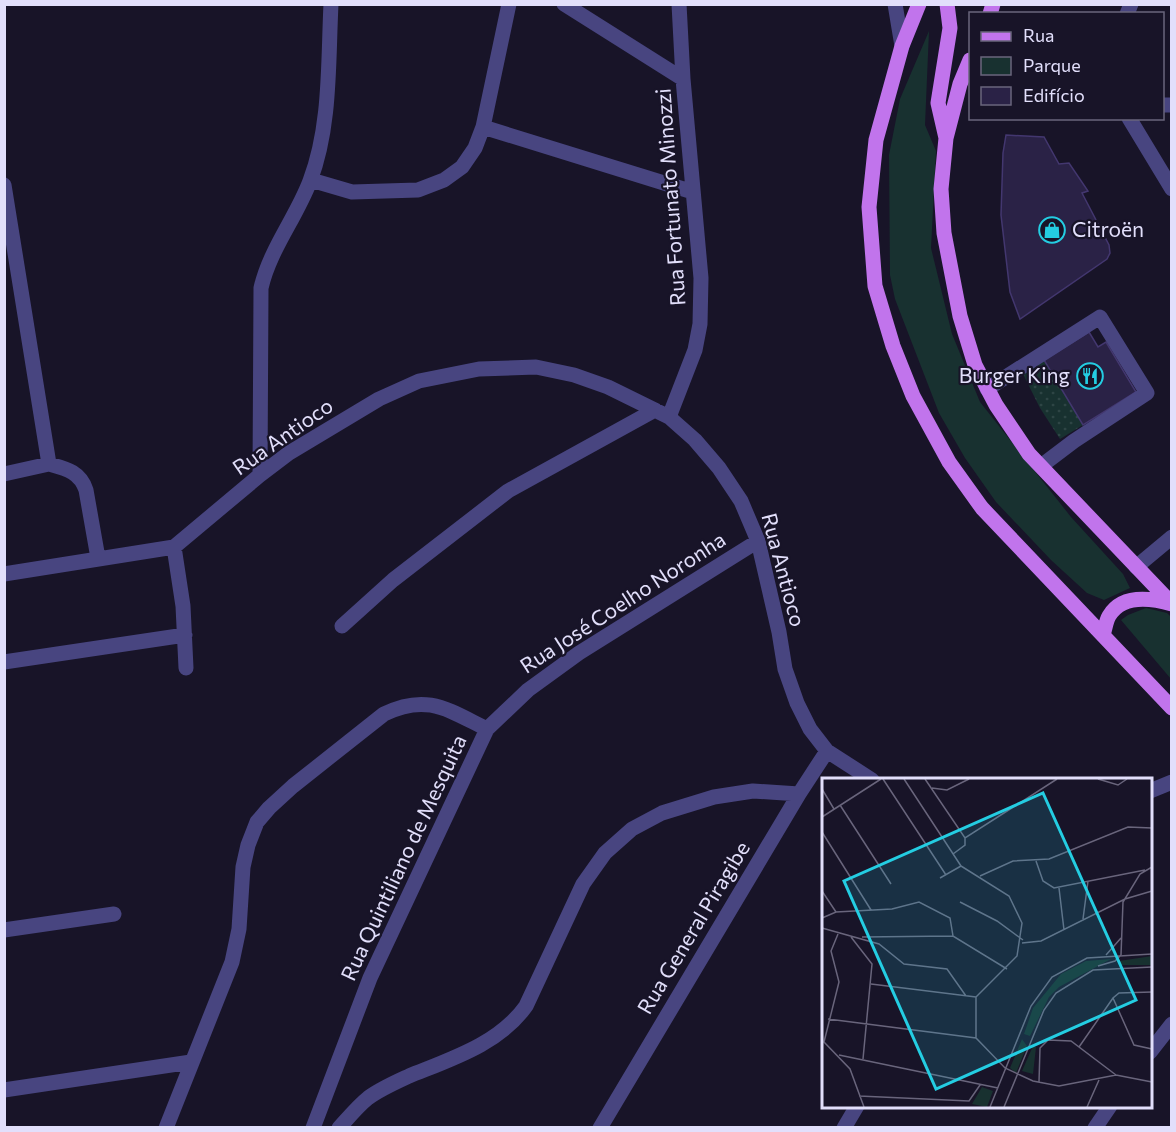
<svg xmlns="http://www.w3.org/2000/svg" width="1176" height="1132" viewBox="0 0 1176 1132" font-family="Commissioner,sans-serif">
  <defs>
    <pattern id="garden-dots" width="8" height="8" patternUnits="userSpaceOnUse" patternTransform="scale(1.5)"><rect width="8" height="8" fill="#183130"/><path d="M2 2h.1M6 6h.1" fill="none" stroke="#2e4545" stroke-width="1.8" stroke-linecap="round"/></pattern>
  </defs>
  <rect width="100%" height="100%" fill="#181428"/>
  <!-- park -->
  <path fill="#183130" d="M929,31L925,125L936,151L931,248L952,334L980,402L1071,517L1123,574L1130,588L1104,600L1087,593L1051,560L996,502L965,458L939,413L895,299L890,275L889,155L900,99Z
    M1146,608L1167,613L1171,617V679L1121,620L1128,615Z"/>
  <!-- garden -->
  <path fill="url(#garden-dots)" d="M1044,360L1083,425L1060,439L1040,408L1023,374Z"/>
  <!-- building -->
  <path fill="#2a2246" stroke="#43376f" stroke-width="1.5" d="M1006,135L1044,137L1059,164L1069,163L1088,191L1082,193L1109,245L1110,253L1107,259L1020,319L1010,292L1001,215L1003,153Z
    M1089,332L1098,347L1106,342L1136,392L1083,425L1044,360Z"/>
  <g fill="none" stroke-linecap="round" stroke-linejoin="round">
    <!-- minor -->
    <path stroke="#484580" stroke-width="15" d="M564,4L683,79
      M895,4L902,46
      M1127,14L1131,4
      M1162,105H1172
      M1129,118L1172,189
      M483,127L693,192
      M311,180L352,192L418,190L444,180L462,167L475,148L483,127L509,4
      M4,185L49,464L4,474
      M987,389L1100,317L1147,393L1074,441L1041,466
      M669,417L695,350L700,324L701,278L683,79L679,4
      M49,464C67,469 80,472 86,490L98,558
      M260,475L261,288C270,249 296,218 310,181C331,126 328,62 331,4
      M174,547L260,475L289,453L379,399L419,381L479,369L536,367L574,375L608,387L669,417L695,440L719,468L741,501L758,541L779,632L785,669L797,703L810,729L827,751L872,780
      M174,547L183,606L186,668
      M1136,567L1172,537
      M4,574L174,547
      M342,626L393,580L508,491L655,410
      M4,662L185,635
      M1150,791L1172,782
      M4,930L114,914
      M1150,1052L1172,1024
      M4,1090L191,1062
      M166,1128L232,962L239,929L243,867L248,845L257,822L269,808L293,786L384,714C427,693 448,710 487,729
      M313,1128L370,978L487,729L528,690L579,653L758,541
      M339,1128C348,1118 358,1106 368,1098C380,1089 396,1082 409,1076C451,1059 499,1044 526,1006L583,884L605,853L632,829L662,813L714,797L753,791L799,794
      M600,1128L799,794L827,751
      M844,1128L857,1106
      M1095,1128L1110,1106"/>
    <!-- major -->
    <path stroke="#c174ec" stroke-width="15" d="M919,4L902,46L876,140L869,207L875,286L893,346L913,396L949,462L982,508L1172,708
      M990,14L993,4
      M970,60L960,84L946,138L941,189L944,233L960,316L975,365L996,405L1029,454L1172,604
      M946,138L938,103L950,28L947,4
      M1103,635C1105,629 1106,621 1109,616C1122,594 1151,598 1172,604"/>
  </g>
  <!-- icons -->
  <defs>
    <g id="shop-ring" transform="scale(1.35)"><circle r="9.5" fill="#181428" stroke="#24cde2" stroke-width="1.5"/><path d="M-5-2.5h2.3a2.7 3.5 0 0 1 5.4 0H5L5.5 6h-11ZM-1.5-2.5h3a1.5 2.3 0 0 0-3 0Z" fill="#24cde2"/></g>
    <g id="restaurant-ring" transform="scale(1.35)"><circle r="9.5" fill="#181428" stroke="#24cde2" stroke-width="1.5"/><path d="M-5-6h1v4h1v-4h1v4h1v-4h1v5L-1.5 .5V6h-2V.5L-5-1ZM5-6V6H3V1.5H1.5Q1.5-4 5-6Z" fill="#24cde2"/></g>
  </defs>
  <g fill-rule="evenodd">
    <use href="#shop-ring" x="1052" y="230"/>
    <use href="#restaurant-ring" x="1090" y="376"/>
  </g>
  <g text-anchor="middle" stroke-width="4.5" stroke-linejoin="round" paint-order="stroke">
    <!-- street labels -->
    <g font-size="21" fill="#e2dffb" stroke="#181428">
      <text transform="translate(671 197) rotate(-94)" y="7">Rua Fortunato Minozzi</text>
      <text transform="translate(283 437) rotate(-35)" y="7">Rua Antioco</text>
      <text transform="translate(783 570) rotate(75)" y="7">Rua Antioco</text>
      <text transform="translate(623 603) rotate(-33)" y="7">Rua José Coelho Noronha</text>
      <text transform="translate(404 858) rotate(-65)" y="7">Rua Quintiliano de Mesquita</text>
      <text transform="translate(694 928) rotate(-59)" y="7">Rua General Piragibe</text>
    </g>
    <!-- poi labels -->
    <g font-size="21" fill="#e2dffb" stroke="#181428" text-anchor="start">
      <text x="1072" y="237">Citroën</text>
      <text x="1070" y="383" text-anchor="end">Burger King</text>
    </g>
  </g>
  <!-- overview -->
  <g transform="translate(822 778)">
    <rect width="330" height="330" fill="#181428"/>
    <path d="M330,178V187H298L297,183ZM289,181L237,209L227,219L208,258L202,256L211,230L239,196L264,183ZM200,261L205,268L194,295L188,290ZM211,268L214,269L211,296L200,293ZM160,309L171,313L165,329L150,326Z" fill="#183130"/>
    <path fill="none" stroke="#69657c" stroke-width="1.5" d="M61,1L124,97M82,1L139,88M103,1L143,60L235,1M276,1L296,7L305,1M110,10L125,12L147,1M0,11L12,31M18,27L69,106M0,39L59,1M0,54L49,132M131,76L143,67V60M214,83L221,103L232,110L323,92M139,88L187,118L200,145L195,178L154,219V260M158,98L191,83L227,81L306,49L330,50M118,100L139,88M237,110L242,152M0,113L14,134M138,124L175,143L201,162M0,140L14,134L70,131L97,124L128,140L131,158M261,141L266,103M0,150L57,166L82,186L125,191L144,218M16,156L9,173L17,204L2,264L28,291L42,329M29,159L50,186L41,281M40,159L131,158L185,191M200,165L219,163L303,121L330,113M284,177L299,160M299,177L301,124L318,96L330,89M276,188L293,183L299,177M49,206L154,219M330,214L297,215L291,220L312,267L330,271M6,241L154,260L183,290L211,303L237,308L294,297L330,304M257,269L291,220M17,277L176,310M217,304L218,270L226,262L249,263L294,297M37,318L147,323L158,307M168,329L209,228L230,199L265,180L330,176M182,329L222,232L234,215L271,192L330,189M265,329L277,302"/>
    <path fill="#24cde2" fill-opacity="0.15" stroke="#24cde2" stroke-width="3" d="M221,15L314,222L114,311L22,103Z"/>
    <rect width="330" height="330" fill="none" stroke="#e2dffb" stroke-width="3"/>
  </g>
  <!-- border -->
  <rect width="1176" height="1132" fill="none" stroke="#e2dffb" stroke-width="12"/>
  <!-- legend -->
  <rect x="969" y="12" width="195" height="108" fill="#181428" stroke="#69657c" stroke-width="1.5"/>
  <rect x="981" y="32" width="30" height="9" fill="#c174ec" stroke="#69657c" stroke-width="1.5"/>
  <text x="1023" y="42" font-size="18" fill="#e2dffb">Rua</text>
  <rect x="981" y="57" width="30" height="18" fill="#183130" stroke="#69657c" stroke-width="1.5"/>
  <text x="1023" y="72" font-size="18" fill="#e2dffb">Parque</text>
  <rect x="981" y="87" width="30" height="18" fill="#2a2246" stroke="#69657c" stroke-width="1.5"/>
  <text x="1023" y="102" font-size="18" fill="#e2dffb">Edifício</text>
</svg>
